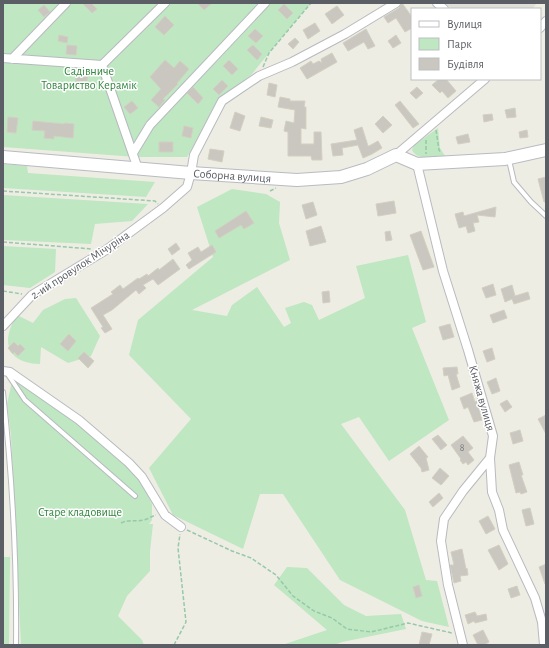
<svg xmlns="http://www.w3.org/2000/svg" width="549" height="648" viewBox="0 0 549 648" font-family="'Alegreya Sans',sans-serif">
  <rect width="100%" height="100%" fill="#eeede3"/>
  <!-- industrial -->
  <path fill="#dfded7" d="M445,3H537L532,9H452Z"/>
  <!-- green -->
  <path fill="#bee7c2" d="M3,3H311L283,36L251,75L221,98L187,157H136L3,147Z
    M438,128L440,148L445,156L442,159C432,158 417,160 412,150L414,145Z
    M3,164L27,166L28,173L155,182L146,197L3,188Z
    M232,189L266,194L280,202L279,223L290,260L192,310L227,316L232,305L257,287L284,327L291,323L285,308L304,302L312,305L319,320L365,298L356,266L408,255L426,322L412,328L449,420L389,461L359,417L341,424L405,510L426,580L437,581L449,627L422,621L340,580L283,494H260L243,549L173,515L149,468L191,419L129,355L138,320L213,257L197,207Z
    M3,195L148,204L132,221L95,224L91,244L3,240Z
    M3,246L56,249L55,272L30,288L3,285Z
    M76,298L100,336L91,356L68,363L41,347L40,364C7,363 0,342 17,315L33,323L43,310L65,299Z
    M13,377L73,419L140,479L152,504V520L149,524H153L150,551V571L127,596L118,616L142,640L144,645H21L11,435L7,404Z
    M3,557H10L9,645H3Z
    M287,567L307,568L344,605L366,616L401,614L406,629L342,642L334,645H282L327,630L274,585Z"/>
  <!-- building -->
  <path fill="#c9c7c0" stroke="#d3cfc1" d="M82,3H91L97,9L92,13Z
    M197,3H212L204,10Z
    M402,3L412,17V28L405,32L396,18L388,23L384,17L399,8Z
    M284,4L293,13L287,19L278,10Z
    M44,5L50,12L44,17L38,10Z
    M337,6L344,15L332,24L325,14Z
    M165,16L174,25L164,35L155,27Z
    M315,23L320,31L308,39L303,30Z
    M255,29L263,36L256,43L248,36Z
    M366,29L375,46L368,49L364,42L348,51L343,43Z
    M59,35L68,37L67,43L58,41Z
    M396,35L401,43L393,48L388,41Z
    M295,38L299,42L293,49L288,44Z
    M67,45L77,46L76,55L66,54Z
    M253,45L262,54L257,60L247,50Z
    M332,53L337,62L307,79L300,68L311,61L313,64L319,61L322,63L321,59Z
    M165,60L174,68L180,61L189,69L177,83L178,84L163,99L165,100L159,107L151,100L161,89L150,77Z
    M229,60L238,69L232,75L223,66Z
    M76,72H88L87,82H76Z
    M439,79H446L456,91L448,98L442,91L440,93L432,85Z
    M222,80L228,86L219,95L213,89Z
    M269,83L277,85L275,97L267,95Z
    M193,87L203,98L198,104L187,93Z
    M417,87L423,93L416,99L410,93Z
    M280,97L290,99V101H305L304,107H306V129L301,128V144H314V132H321L322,160H312L311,156H288V132L284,131L286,121L294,123L295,110L278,107Z
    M132,101L138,108L130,114L124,107Z
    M400,101L419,124L413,128L395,105Z
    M515,108L516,117L507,118L505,110Z
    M235,112L245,116L240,131L230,128Z
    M492,114L493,120L484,122L483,115Z
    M383,116L392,125L383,133L375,124Z
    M8,117L18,118L16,133L7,132Z
    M261,117L273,120L271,128L259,126Z
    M33,121L64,124L65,123L74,124L73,138L54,136V139L44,138L45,131L32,130Z
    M184,126L193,128L191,138L182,136Z
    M362,127L368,146H369L378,141L382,148L372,154L363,158L358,145L342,148L343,155L333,156L331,144L357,140L354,130Z
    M527,130L528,137L520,138L519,132Z
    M468,134L470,142L458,144L456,137Z
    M159,142H173V152H159Z
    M210,149L224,151L222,162L208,159Z
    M546,177V202H544L538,179Z
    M394,201L396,213L378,216L376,204Z
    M313,202L317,215L306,219L302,205Z
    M496,207L495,217L477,215L479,222L473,223L475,231L468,233L466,226L459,228L455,214L463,212L464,216Z
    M246,211L254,223L244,229L241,225L219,238L215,231Z
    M321,226L326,242L310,246L306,231Z
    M390,231L392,240L386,241L385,232Z
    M421,231L434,267L423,270L410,235Z
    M176,243L180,249L172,255L168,249Z
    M212,245L216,252L189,269L186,265L192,260L188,253L198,247L201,252Z
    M173,259L180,269L158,285L153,279L143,285L146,288L139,294L136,290L112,310L103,315L112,329L105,333L101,328L103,327L91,308L113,294L111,292L120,285L123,289L138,278L139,279L147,274L148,276L158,268L159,270Z
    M493,284L496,295L486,298L482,288Z
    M512,285L515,296L528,292L530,299L514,304L512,299L505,302L501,289Z
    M329,291L330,302L323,303L322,292Z
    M504,310L507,318L493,323L490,315Z
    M450,324L454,337L443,340L439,327Z
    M69,334L76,341L68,351L60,344Z
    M14,342L18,346L20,344L25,349L18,356L14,352L13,354L8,348Z
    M492,348L495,359L487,362L483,351Z
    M84,352L94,361L88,368L78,358Z
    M457,367L458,374H456L460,387L452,390L448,375L444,376L443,368Z
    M496,378L500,391L492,394L487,382Z
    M472,393L475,402L477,401L482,420L474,422L468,407L464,409L460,398Z
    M507,400L512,407L505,412L500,404Z
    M546,415V434L538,419Z
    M520,430L523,441L513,444L510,433Z
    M438,435L447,445L441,450L432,439Z
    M463,436L473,448L468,452L474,460L468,465L466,462L463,464L460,460L461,459L451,445Z
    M419,446L428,457L426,458L429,470L422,472L421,468L410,454Z
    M519,462L523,475H521L527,492L521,494L520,492L516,493L509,465Z
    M440,468L449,476L441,485L432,478Z
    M439,493L443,498L433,507L429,502Z
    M530,508L534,524L526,526L522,510Z
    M488,516L495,529L486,534L479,521Z
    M499,545L508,564L499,570L488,550Z
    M462,549L466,569L467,568L468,575L460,576L461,581L454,583L450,565H454L451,552Z
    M546,564V584H545L539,567Z
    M419,585L422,596L416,598L413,587Z
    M517,586L520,595L511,598L508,589Z
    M475,612L477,616L486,614L487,620L475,623L474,621L468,624L465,615Z
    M483,630L489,642L484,645H478L473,635Z
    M422,632L432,634L429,645H419Z"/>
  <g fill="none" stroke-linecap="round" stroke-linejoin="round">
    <!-- service casing -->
    <g stroke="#b8bac0" stroke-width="6">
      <path id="service" d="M509,160L514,182L531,202L546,216
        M7,373L25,400L135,496
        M3,392C12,475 17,561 16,645"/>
    </g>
    <!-- minor casing -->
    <g stroke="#b8bac0" stroke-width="10">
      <path id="minor" d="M437,3L444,9
        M540,28L546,21
        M3,58L102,65L138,169
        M12,59L66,3
        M102,65L165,3
        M133,153L150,125L265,3
        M396,155L485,79
        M417,164L443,271L468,350L493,436L490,458L463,491L444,519L441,541L448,585L463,645
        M3,326L32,295L106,250L163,208L187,187L191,173L194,155L222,101L259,76L292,62L345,34L396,3
        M3,371L10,372L79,420L129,463L142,477L165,515L181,527
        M490,458L492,492L499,510L503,530L535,598L542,622L544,645"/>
    </g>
    <!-- secondary casing -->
    <g stroke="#b8bbc2" stroke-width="14">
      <g id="secondary">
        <path id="s1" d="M3,157L191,173L297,180L341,177L367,169L396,155L417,164L505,159L546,150"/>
      </g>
    </g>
    <!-- path -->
    <path stroke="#97c8aa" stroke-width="1.5" stroke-dasharray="4 2" stroke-linecap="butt" d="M263,67L269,53L311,3
      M436,130L439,150L441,153
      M426,140V154
      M3,191L155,201L158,204
      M270,191L276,188
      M3,242L92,249
      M3,291L22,294
      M121,523C130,519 135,522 144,520C148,519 152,516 156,515
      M187,530L232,551L251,558L276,575L293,596L314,611L332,618L347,629L371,632L408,623L452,633
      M174,645L186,622L178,548L180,534"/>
    <!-- service -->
    <use href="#service" stroke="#fff" stroke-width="4"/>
    <!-- minor -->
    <use href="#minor" stroke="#fff" stroke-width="8"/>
    <!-- secondary -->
    <use href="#secondary" stroke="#fff" stroke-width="12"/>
  </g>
  <g text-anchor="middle" stroke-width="3" stroke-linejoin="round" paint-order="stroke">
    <!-- number labels -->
    <g font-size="10" fill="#76787b">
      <text x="462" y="451">8</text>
    </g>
    <!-- park labels -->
    <g font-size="12" fill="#31853d" stroke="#fff">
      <text x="89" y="75">Садівниче<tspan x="89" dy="14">Товариство Керамік</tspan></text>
      <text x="80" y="516">Старе кладовище</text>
    </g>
    <!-- street labels -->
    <g font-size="12" fill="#5b5e64" stroke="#fff">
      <text dy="4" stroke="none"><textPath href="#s1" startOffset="230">Соборна вулиця</textPath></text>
      <text transform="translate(80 265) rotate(-33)" y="4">2-ий провулок Мічуріна</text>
      <text transform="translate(482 398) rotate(74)" y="4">Княжа вулиця</text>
    </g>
  </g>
  <!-- border -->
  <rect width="549" height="648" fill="none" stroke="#5b5e64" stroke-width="8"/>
  <!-- legend -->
  <rect x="411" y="8" width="130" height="72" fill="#ffffff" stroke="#bdbfc1"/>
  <rect x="419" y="21" width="20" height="6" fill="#ffffff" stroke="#bdbfc1"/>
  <text x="447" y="28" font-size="12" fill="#5b5e64">Вулиця</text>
  <rect x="419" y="38" width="20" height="12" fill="#bee7c2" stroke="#bdbfc1"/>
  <text x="447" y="48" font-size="12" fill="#5b5e64">Парк</text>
  <rect x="419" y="58" width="20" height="12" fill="#c9c7c0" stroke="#bdbfc1"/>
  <text x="447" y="68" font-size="12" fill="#5b5e64">Будівля</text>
</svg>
